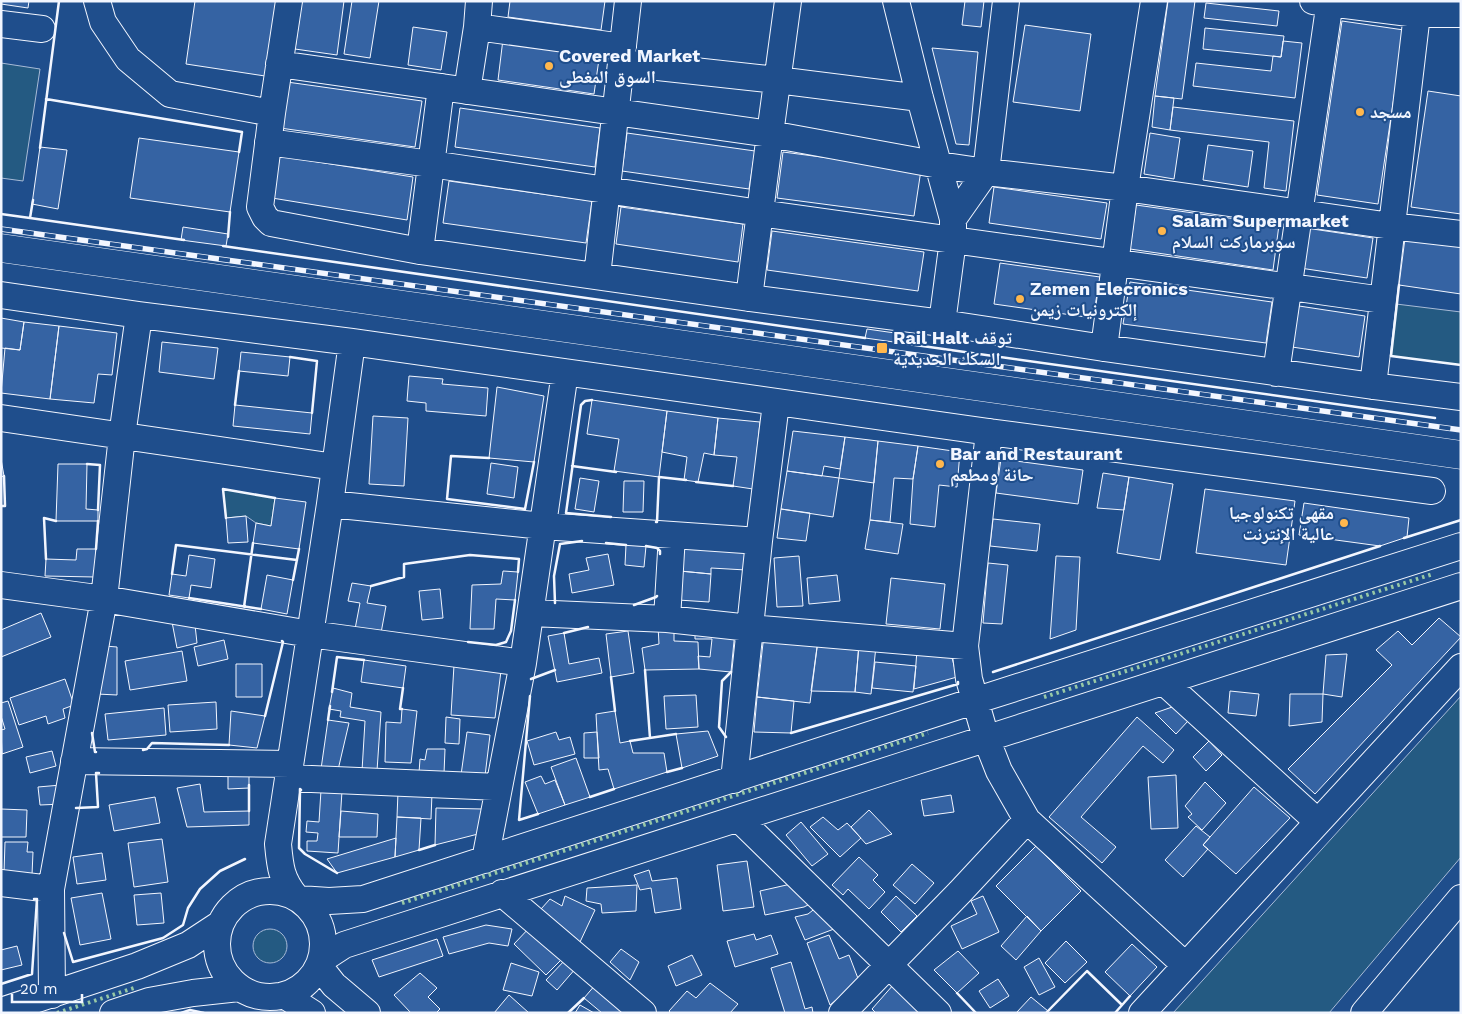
<svg xmlns="http://www.w3.org/2000/svg" width="1462" height="1014" viewBox="0 0 1462 1014" font-family="'Work Sans','Noto Naskh Arabic',sans-serif">
  <rect width="100%" height="100%" fill="#1f4e8c"/>
  <!-- green -->
  <path fill="#245a82" stroke="#a8bbd7" d="M1,63L40,69L23,181L1,178Z
    M1396,304L1461,312V365L1391,356Z
    M223,489L275,498L271,526L256,523L246,516L226,518Z
    M1461,696V857L1329,1013H1173Z
    M253 946a17 17 0 1 1 34 0a17 17 0 1 1-34 0Z"/>
  <!-- building -->
  <path fill="#3563a3" stroke="#f2f6ff" d="M1,1H29L28,8L1,4Z
    M195,1H276L265,76L186,64Z
    M302,1H344L337,55L295,49Z
    M352,1H379L370,58L344,54Z
    M510,1H605L601,30L508,17Z
    M965,1H984L981,27L962,25Z
    M1168,1H1195L1182,99L1155,96Z
    M1206,3L1279,11L1277,26L1204,18Z
    M1342,21L1404,30L1378,204L1317,195Z
    M1025,25L1091,34L1080,111L1013,102Z
    M413,27L447,32L441,70L408,65Z
    M1205,28L1284,36L1281,57L1203,49Z
    M503,39L600,52L594,94L498,80Z
    M1283,41L1302,43L1295,98L1193,86L1196,63L1271,71L1273,56L1281,57Z
    M932,48L978,52L969,145L956,144Z
    M287,82L422,101L415,147L280,128Z
    M1428,91L1461,96V214L1411,207Z
    M1155,96L1174,98L1170,130L1152,127Z
    M1173,107L1294,121L1286,191L1264,188L1269,142L1170,130Z
    M460,108L600,128L595,167L455,147Z
    M627,133L755,151L749,189L622,171Z
    M1150,133L1180,138L1174,179L1144,174Z
    M139,138L239,152L230,212L130,198Z
    M1208,145L1253,151L1248,187L1203,180Z
    M40,147L67,150L58,209L32,204Z
    M783,152L921,170L914,216L777,198Z
    M280,156L413,177L407,220L272,198Z
    M449,181L592,201L586,243L443,223Z
    M994,187L1107,203L1101,239L989,223Z
    M1136,205L1279,225L1273,270L1130,249Z
    M621,207L743,224L738,262L616,244Z
    M183,227L228,234L226,246L181,240Z
    M1306,228L1373,238L1367,278L1300,268Z
    M772,231L924,252L918,291L767,270Z
    M1405,238L1461,246V294L1399,285Z
    M1000,263L1100,277L1093,318L994,304Z
    M1130,282L1272,302L1266,343L1123,324Z
    M1299,306L1365,316L1359,357L1292,347Z
    M1,318L24,322L20,350L1,348Z
    M24,322L59,326L50,399L1,393L5,348L20,350Z
    M59,326L117,333L112,375L98,374L94,403L50,399Z
    M867,329L902,334L901,343L865,338Z
    M162,342L218,348L214,379L159,372Z
    M241,352L290,357L288,376L239,371Z
    M409,376L443,379L442,384L488,388L486,416L426,411V403L407,401Z
    M497,387L544,396L534,462L489,458Z
    M592,400L667,411L659,477L614,471L619,439L587,434Z
    M235,405L312,413L310,434L233,426Z
    M667,411L718,418L714,455L704,453L698,482L684,480L687,457L662,452Z
    M373,416L408,418L404,486L369,484Z
    M718,418L760,422L753,489L733,486L737,457L714,455Z
    M793,431L845,437L840,469L824,466L822,476L787,471Z
    M845,437L878,441L874,483L839,478Z
    M878,441L918,446L913,479L894,478L890,522L870,520Z
    M918,446L960,452L957,487L939,485L935,527L910,524L913,479Z
    M1,459L4,476L1,477Z
    M1001,459L1083,470L1078,504L996,493Z
    M491,463L518,467L514,498L487,494Z
    M58,464H87L86,509L98,510V521H56Z
    M787,471L839,478L833,517L781,509Z
    M1103,473L1129,477L1124,510L1097,508Z
    M1129,477L1173,484L1160,560L1117,553Z
    M580,478L599,481L594,512L575,509Z
    M624,481H644L643,512H623Z
    M1205,489L1295,501L1286,565L1196,553Z
    M275,498L306,502L299,549L253,543L256,523L271,526Z
    M1304,503L1409,518L1407,537L1380,546L1299,535Z
    M781,509L810,513L806,541L777,538Z
    M246,516L248,542L228,543L226,518Z
    M993,519L1040,524L1037,551L990,546Z
    M870,520L903,524L898,554L865,549Z
    M626,545L646,546L644,567L625,565Z
    M77,549H96L95,577L45,576L46,559L76,560Z
    M681,549L747,552L746,570L711,568V574L680,571Z
    M608,554L614,585L572,593L569,574L589,570L586,558Z
    M189,555L215,559L211,588L191,585L189,598L169,595L172,574L186,576Z
    M799,556L803,606L777,607L774,558Z
    M1056,556L1080,557L1076,630L1050,639Z
    M988,563L1008,565L1002,624L983,623Z
    M503,571L518,572L515,600L496,599L494,629H470L472,585L501,584Z
    M680,571L711,574L709,602L678,600Z
    M267,575L293,580L287,614L261,609Z
    M837,575L840,601L809,604L807,578Z
    M891,578L945,584L940,629L886,624Z
    M352,583L371,586L367,603L386,606L381,633L355,629L360,603L348,601Z
    M440,589L443,618L422,620L419,591Z
    M41,613L51,637L1,657V630Z
    M1439,618L1461,637L1315,794L1288,769L1392,665L1376,650L1398,631L1412,645Z
    M172,622L195,625L197,643L177,648Z
    M658,626L674,627V641L698,642L699,669L645,670L642,648L659,644Z
    M695,628L735,631L731,672L699,669L698,656L710,657L712,639H695Z
    M628,631L634,673L611,677L606,634Z
    M564,633L569,664L599,658L602,673L557,682L548,636Z
    M764,634L818,640L810,703L757,697Z
    M224,640L228,659L198,666L194,647Z
    M818,640L859,644L855,692L811,691Z
    M859,644L876,646L871,694L855,692Z
    M105,646L117,647V695L97,694Z
    M917,650L951,654L957,677L914,689Z
    M182,651L187,681L130,690L125,661Z
    M1347,654L1342,697L1323,694L1326,655Z
    M364,660L406,666L403,688L361,682Z
    M875,662L916,666L913,692L872,688Z
    M236,664H262V697H236Z
    M454,665L501,671L495,718L451,715Z
    M65,679L74,705L63,709L65,718L48,724L46,716L19,725L10,698Z
    M333,688L352,693L350,707L381,712L377,771H362L365,721L340,717L341,711L329,709Z
    M1230,691L1259,694L1256,716L1228,713Z
    M1290,694H1323L1322,722L1289,726Z
    M696,695L698,727L666,729L664,696Z
    M757,697L794,701L791,733L754,732Z
    M8,701L23,747L2,754L1,730L5,729L1,716V703Z
    M216,702L217,729L170,732L168,705Z
    M1175,706L1188,721L1176,734L1155,713Z
    M164,708L166,735L108,740L105,714Z
    M402,709L417,711L411,763L385,762L386,722L401,723Z
    M231,711L265,716L257,748L229,745Z
    M615,711L620,743L630,741L633,753H664L667,772L614,789L608,769L599,770L596,714Z
    M446,717L460,719L459,744L445,743Z
    M1137,717L1174,750L1163,763L1143,746L1081,817L1116,847L1102,863L1049,817Z
    M328,720L349,723L338,770L321,769Z
    M708,731L718,756L682,768L676,734Z
    M467,732L490,735L485,776L461,775Z
    M556,732L559,740L570,737L575,754L534,765L527,741Z
    M597,732L599,758H584V733Z
    M1209,741L1222,755L1206,771L1193,757Z
    M427,749H445L444,774L419,773L420,759L425,760Z
    M52,751L56,766L30,773L26,757Z
    M576,758L590,797L565,805L551,767Z
    M228,774L249,775V788L228,789Z
    M1176,775L1178,828L1151,829L1148,777Z
    M541,776L545,784L555,780L565,805L538,814L525,782Z
    M1205,782L1226,803L1202,830L1188,817L1192,814L1185,806Z
    M200,784L204,812L249,811V825L187,827L177,788Z
    M61,785L63,804L40,805L38,787Z
    M1254,787L1290,818L1236,874L1203,845Z
    M321,790L342,791L338,853L307,851V841H317L318,833L306,832L307,821L319,822Z
    M398,792L432,793L431,819L397,817Z
    M951,795L954,812L924,816L921,800Z
    M155,797L160,823L114,831L109,805Z
    M436,808L483,809L478,834L435,845Z
    M1,809L27,810L26,837H1Z
    M869,810L892,834L866,844L851,827Z
    M341,811L378,814L377,837H339Z
    M397,817L421,818L419,850L395,857Z
    M823,817L838,830L847,823L861,838L840,857L810,827Z
    M801,822L828,854L812,866L786,835Z
    M1196,826L1210,837L1203,845L1208,849L1183,877L1165,860Z
    M396,838L395,857L337,873L327,859Z
    M162,839L168,882L134,887L128,843Z
    M5,842H28L27,852H33L32,875L4,873Z
    M1036,846L1081,891L1041,931L996,886Z
    M102,853L106,880L77,884L73,857Z
    M859,857L878,875L873,880L885,892L869,909L848,889L843,895L832,885Z
    M747,861L754,907L723,911L717,865Z
    M912,864L934,883L915,904L893,885Z
    M649,870L652,881L677,878L681,909L655,913L651,888L640,890L634,875Z
    M791,884L812,903L804,907L765,915L760,891Z
    M637,885L636,911L602,913L601,904L586,901L587,888Z
    M102,893L111,939L80,945L71,898Z
    M161,893L164,923L137,925L134,895Z
    M565,896L595,910L580,942L541,909L550,899L562,906Z
    M896,896L917,916L901,932L881,912Z
    M983,896L999,932L962,949L951,926L977,914L971,901Z
    M817,907L822,919L830,917L834,929L805,940L795,917L808,914Z
    M1027,916L1041,931L1016,960L1001,946Z
    M486,925L512,929L508,946L489,943L449,954L443,937Z
    M531,926L564,957L546,975L514,944Z
    M754,934L756,940L771,935L778,954L735,967L727,941Z
    M829,935L839,959L849,955L859,981L830,1005L807,943Z
    M437,939L443,956L379,977L372,960Z
    M1066,941L1087,962L1065,983L1045,963Z
    M1132,944L1157,967L1130,996L1105,972Z
    M17,946L22,965L1,970V950Z
    M621,949L639,962L630,980L610,962Z
    M958,951L979,973L957,993L934,970Z
    M692,955L702,975L676,986L668,966Z
    M1039,958L1055,987L1039,995L1024,967Z
    M566,959L576,968L557,990L546,980Z
    M791,962L805,1009L812,1007L813,1013H785L771,968Z
    M511,963L539,972L532,996L503,990Z
    M420,973L437,988L428,997L440,1009L436,1013H411L394,995Z
    M998,979L1009,996L990,1008L979,991Z
    M710,983L738,1004L730,1013H671L669,1011L687,991L696,998Z
    M596,984L629,1013H602L584,998Z
    M894,984L922,1013H876L872,1009Z
    M509,995L529,1013H494Z
    M1031,997L1048,1011L1046,1013H1016Z
    M580,1005L594,1013H575Z"/>
  <g fill="none" stroke-linecap="round" stroke-linejoin="round">
    <!-- minor casing -->
    <g stroke="#f2f6ff" stroke-width="28">
      <path id="minor" d="M97,1L103,22L128,59L170,94L272,113
        M289,1L272,113L260,207L265,217L271,223L420,251L749,298L942,323L1104,348L1373,386L1461,397
        M896,1L920,98L953,219V240L942,323
        M1313,1L1417,14H1461
        M1,24L42,29
        M477,27L623,47
        M621,63L777,80L920,98
        M279,64L770,134L939,165L986,172L1125,188L1391,226L1461,234
        M467,91L477,27L479,1
        M268,142L431,164L760,213L1383,300
        M953,219L986,172L1006,1
        M420,251L441,87
        M597,276L628,1
        M1,295L139,315L352,342L989,432L1432,491
        M749,298L770,134L788,1
        M1104,348L1125,188L1154,1
        M1276,373L1330,1
        M1373,386L1417,14
        M1,418L335,467
        M989,432L965,646L969,679L986,738L999,771L1027,820L1185,965
        M330,504L543,526L759,541
        M1,585L104,599L310,634L523,663
        M531,613L667,619L750,628L965,646
        M667,619L672,535
        M1165,683L1318,822
        M74,761L290,764
        M288,778L499,787
        M734,780L759,541L776,403
        M739,819L938,1013
        M485,860L523,663L565,372
        M1,883L51,889
        M217 944a53 53 0 1 1 106 0a53 53 0 1 1-106 0Z
        M502,893L643,1013
        M296,897C281,879 280,866 278,844L330,504L352,342
        M299,899L329,901L363,899L974,701L1461,546
        M321,960L344,945C716,824 1089,707 1461,586
        M319,966L334,985L367,1013
        M52,995L51,889L104,599L122,436L139,315
        M284,995L312,1013
        M1,1011L137,966L188,945L220,924
        M113,1013L149,1001L193,993L239,988
        M842,1013L960,892L1027,820
        M1142,1013L1461,667
        M1364,1013L1461,898"/>
    </g>
    <!-- highway casing -->
    <g stroke="#f2f6ff" stroke-width="29">
      <path id="highway" d="M1,248L1461,455"/>
    </g>
    <!-- minor -->
    <use href="#minor" stroke="#1f4e8c" stroke-width="26"/>
    <!-- highway -->
    <use href="#highway" stroke="#1f4e8c" stroke-width="28"/>
    <!-- rail casing -->
    <g stroke="#f2f6ff" stroke-width="5.5">
      <path id="rail" d="M1,229L1461,430"/>
    </g>
    <!-- rail -->
    <use href="#rail" stroke="#1f4e8c" stroke-width="4" stroke-dasharray="11" stroke-linecap="butt"/>
    <!-- hedge -->
    <path stroke="#97c8a6" stroke-width="4" stroke-dasharray="2.5 4" stroke-linecap="butt" d="M1044,697L1433,574
      M402,903L928,733
      M57,1013L134,988"/>
    <!-- wall -->
    <path stroke="#f2f6ff" stroke-width="2.5" d="M46,99L242,132L239,152
      M40,148L59,1
      M1,214L30,218L33,200
      M30,218L184,240
      M228,237L230,212
      M223,246L865,338
      M1399,285L1391,356L1461,365
      M901,343L1435,418
      M290,357L317,361L312,413
      M592,400L585,401L581,405L566,513L611,517
      M235,405L239,371
      M489,458L451,456L447,499L525,509L534,462
      M87,464L100,465L98,510
      M572,466L616,472
      M659,477L686,480
      M696,482L733,486
      M1,506H5L4,476
      M226,518L223,489L275,498
      M656,522H657L659,477
      M1404,538L1461,520
      M606,543L626,545
      M646,546L657,548L660,551V554
      M96,549L98,521
      M46,559L44,518L56,521
      M172,574L176,545L297,560
      M293,580L299,549
      M371,586L404,577V564L470,555L519,559L518,572
      M189,598L261,609
      M555,603L554,576L560,544L582,541
      M634,605L656,597L657,596
      M244,607L253,543
      M564,633L588,627
      M468,642L496,645L506,642L511,631L515,600
      M645,670L650,738
      M993,672L1380,546
      M611,677L615,711
      M531,679L555,670
      M332,692L337,657L364,660
      M530,696L519,820L538,814
      M402,709H400L403,688
      M265,716L283,642L282,641
      M328,720L330,706
      M92,733L95,752H96
      M791,733L958,684V682
      M726,737L719,727L722,681L731,672
      M630,741L676,734
      M143,750L147,749L152,743L229,745
      M667,772L682,768
      M301,790L300,789L299,848L305,854L337,873
      M590,797L614,789
      M76,808L98,807L96,773H99
      M249,811V785
      M419,850L435,845
      M64,933L73,962L163,938L183,925L188,908L200,889L220,871L245,859
      M1,984L32,974L37,899H34
      M957,993L976,1013
      M181,1013L190,1010L204,1013
      M568,1013L584,998
      M1046,1013L1087,971L1122,1005
      M1115,1013L1130,996"/>
  </g>
  <!-- markers -->
  <g fill="#ffb74d" stroke="#1f4e8c" stroke-width="2">
    <circle cx="549" cy="66" r="5"/>
    <circle cx="1360" cy="112" r="5"/>
    <circle cx="1162" cy="231" r="5"/>
    <circle cx="1020" cy="299" r="5"/>
    <rect x="876" y="342" width="12" height="12" rx="2.5"/>
    <circle cx="940" cy="464" r="5"/>
    <circle cx="1344" cy="523" r="5"/>
  </g>
  <g text-anchor="middle" stroke-width="4" stroke-linejoin="round" paint-order="stroke">
    <!-- poi labels -->
    <g font-size="18" font-weight="bold" fill="#f2f6ff" stroke="#1f4e8c" text-anchor="start">
      <text x="559" y="62">Covered Market<tspan x="559" dy="21">السوق المغطى</tspan></text>
      <text x="1370" y="118">مسجد</text>
      <text x="1172" y="227">Salam Supermarket<tspan x="1172" dy="21">سوبرماركت السلام</tspan></text>
      <text x="1030" y="295">Zemen Elecronics<tspan x="1030" dy="21">إلكترونيات زيمن</tspan></text>
      <text x="893" y="344">Rail Halt توقف<tspan x="893" dy="21">السكك الحديدية</tspan></text>
      <text x="950" y="460">Bar and Restaurant<tspan x="950" dy="21">حانة ومطعم</tspan></text>
      <text x="1334" y="519" text-anchor="end">مقهى تكنولوجيا<tspan x="1334" dy="21">عالية الإنترنت</tspan></text>
    </g>
  </g>
  <!-- border -->
  <rect width="1462" height="1014" fill="none" stroke="#f2f6ff" stroke-width="5"/>
  <!-- scale -->
  <path d="M12 994v8h70v-8" fill="none" stroke="#f2f6ff" stroke-width="2.5"/>
  <text x="20" y="994" font-size="15" fill="#f2f6ff" stroke="#1f4e8c" stroke-width="4" paint-order="stroke">20 m</text>
</svg>
